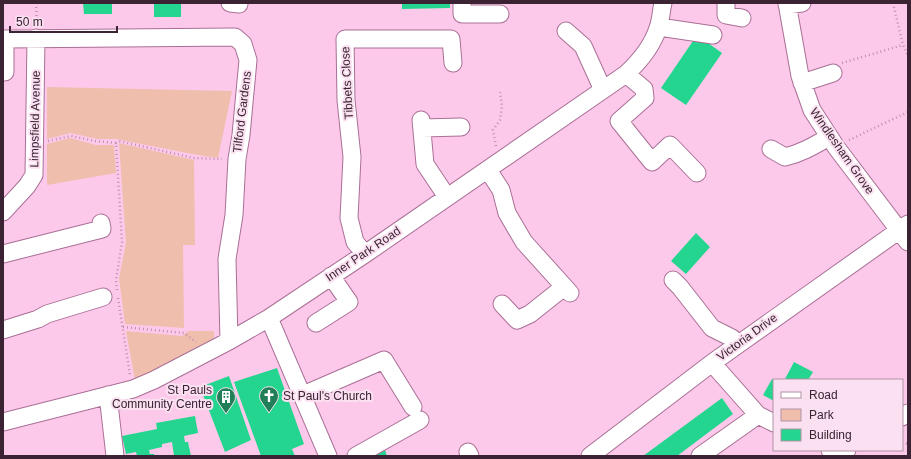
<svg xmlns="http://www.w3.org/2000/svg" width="911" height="459" viewBox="0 0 911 459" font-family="Arial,sans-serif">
  <rect width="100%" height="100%" fill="#fdc9ea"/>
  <!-- green -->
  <path fill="#efbead" d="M47,87L232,91L218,158L192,154L116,139H97L71,133L47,139Z
    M70,138L96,145H114L116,173L47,185V144Z
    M119,143L194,160L195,245H183L184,328L125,324L119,278L126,243Z
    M126,331L182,336L189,331H214V341L156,371L135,380Z"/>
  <!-- building -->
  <path fill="#23d58f" d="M83,3H112V14H84Z
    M154,3H181V17H154Z
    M402,3H450V8L402,9Z
    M697,35L722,53L686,105L661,88Z
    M696,233L710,247L686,274L671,261Z
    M794,362L813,372L808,380L785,379Z
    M277,368L304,444L292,449L295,456H261L234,382Z
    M229,376L251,440L225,452L200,387Z
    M772,379L774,380V401L763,395Z
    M722,398L733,414L677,456H643Z
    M195,416L198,433L184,436L185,442H188L191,456H174L172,442L162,444V447L149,450L150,454H154L155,456H137L136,452L126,454L122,436L157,429L156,423Z
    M385,450L387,456H370Z"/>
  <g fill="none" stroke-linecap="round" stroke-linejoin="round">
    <!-- minor casing -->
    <g stroke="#a96f96" stroke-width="19">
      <path id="minor" d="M230,3L239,4
        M462,3V14H500
        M726,3V15L742,18
        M787,3L800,76L812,110L836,147L908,242
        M787,5L802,3
        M659,27L713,35
        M566,31L583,46L603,90
        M5,72V39L235,37L243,44L248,60L241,135L237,159L234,215L227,259L229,341
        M626,74L644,89L645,98L619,121L652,162L670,145L697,173
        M802,83L833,73
        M421,120L425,164L447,197
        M422,128L461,127
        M771,149L785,157C802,153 815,145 829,137
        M488,170L501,190L507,213L524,242L570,293
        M3,212L27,186L34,175L36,38
        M3,254L102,229L101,223
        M365,254L355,242L349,218L352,157L346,100L345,39H451L453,63
        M673,280L680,287L712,328L732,338L737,345
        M502,304L517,320L530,314L564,287
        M269,318L328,456
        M316,323L349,302L331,276
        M3,330L38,319L47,314L103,297
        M712,363L758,415L774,423
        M108,395L115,456
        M303,395L384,360L413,407
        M902,417L908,413
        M3,422L133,389L154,380L229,341L269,318L365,254L626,74C640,61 652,47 658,28C661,20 661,11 663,3
        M830,450L836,451L847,450
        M468,452L470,456
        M356,456L420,420
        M590,456L712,363L908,224
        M700,456L758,415"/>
    </g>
    <!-- path -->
    <path stroke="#bc91ad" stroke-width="2.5" stroke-dasharray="1 3" stroke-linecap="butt" d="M36,3L37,25
      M893,3L903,45L908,56
      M842,63L903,45
      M849,140L908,112
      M48,141L71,136L95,141L116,143L122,242L116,280L117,290
      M116,143L119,141L194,158L222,159
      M496,146L493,130L500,120L502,106L500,92
      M118,298L130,375
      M123,327L184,333L196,342
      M902,442L908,444"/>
    <!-- minor -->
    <use href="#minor" stroke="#fff" stroke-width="17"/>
  </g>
  <!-- icons -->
  <defs>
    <g id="church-pin" transform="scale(1)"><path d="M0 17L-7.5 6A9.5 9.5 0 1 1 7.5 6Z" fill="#207f56" stroke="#fae0f0"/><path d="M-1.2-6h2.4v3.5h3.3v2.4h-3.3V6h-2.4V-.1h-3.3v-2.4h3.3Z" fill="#fff"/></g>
    <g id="building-pin" transform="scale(1)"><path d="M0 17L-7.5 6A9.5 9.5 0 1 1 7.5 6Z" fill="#207f56" stroke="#fae0f0"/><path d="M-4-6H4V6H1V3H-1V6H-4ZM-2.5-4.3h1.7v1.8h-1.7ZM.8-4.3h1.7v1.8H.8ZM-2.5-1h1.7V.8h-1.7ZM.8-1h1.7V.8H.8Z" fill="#fff"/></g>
  </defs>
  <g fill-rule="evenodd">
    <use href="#church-pin" x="269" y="396"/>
    <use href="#building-pin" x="226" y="397"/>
  </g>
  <g text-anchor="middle" stroke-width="4" stroke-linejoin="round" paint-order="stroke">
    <!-- street labels -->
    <g font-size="12" fill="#3b2333" stroke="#fae0f0">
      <text transform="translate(347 83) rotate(-93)" y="4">Tibbets Close</text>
      <text transform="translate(242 112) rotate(-83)" y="4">Tilford Gardens</text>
      <text transform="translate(35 119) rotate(-89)" y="4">Limpsfield Avenue</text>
      <text transform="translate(842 151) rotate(55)" y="4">Windlesham Grove</text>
      <text transform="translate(363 254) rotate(-34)" y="4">Inner Park Road</text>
      <text transform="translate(747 337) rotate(-36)" y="4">Victoria Drive</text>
    </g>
    <!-- poi labels -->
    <g font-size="12" fill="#3b2333" stroke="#fae0f0" text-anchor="end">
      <text x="212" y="394">St Pauls<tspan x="212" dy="14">Community Centre</tspan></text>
      <text x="283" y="400" text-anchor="start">St Paul's Church</text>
    </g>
  </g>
  <!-- border -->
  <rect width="911" height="459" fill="none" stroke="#3b2333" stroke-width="8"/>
  <!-- legend -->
  <rect x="773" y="379" width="130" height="72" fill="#fae0f0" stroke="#ae94a4"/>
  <rect x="781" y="392" width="20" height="6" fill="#ffffff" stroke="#ae94a4"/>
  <text x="809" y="399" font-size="12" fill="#3b2333">Road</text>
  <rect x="781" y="409" width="20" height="12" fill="#efbead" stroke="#ae94a4"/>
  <text x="809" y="419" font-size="12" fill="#3b2333">Park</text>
  <rect x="781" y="429" width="20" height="12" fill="#23d58f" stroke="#ae94a4"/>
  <text x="809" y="439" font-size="12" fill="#3b2333">Building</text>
  <!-- scale -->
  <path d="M10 26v6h107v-6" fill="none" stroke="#3b2333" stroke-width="2"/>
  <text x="16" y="26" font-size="12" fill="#3b2333" stroke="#fae0f0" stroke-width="3" paint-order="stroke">50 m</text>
</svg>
